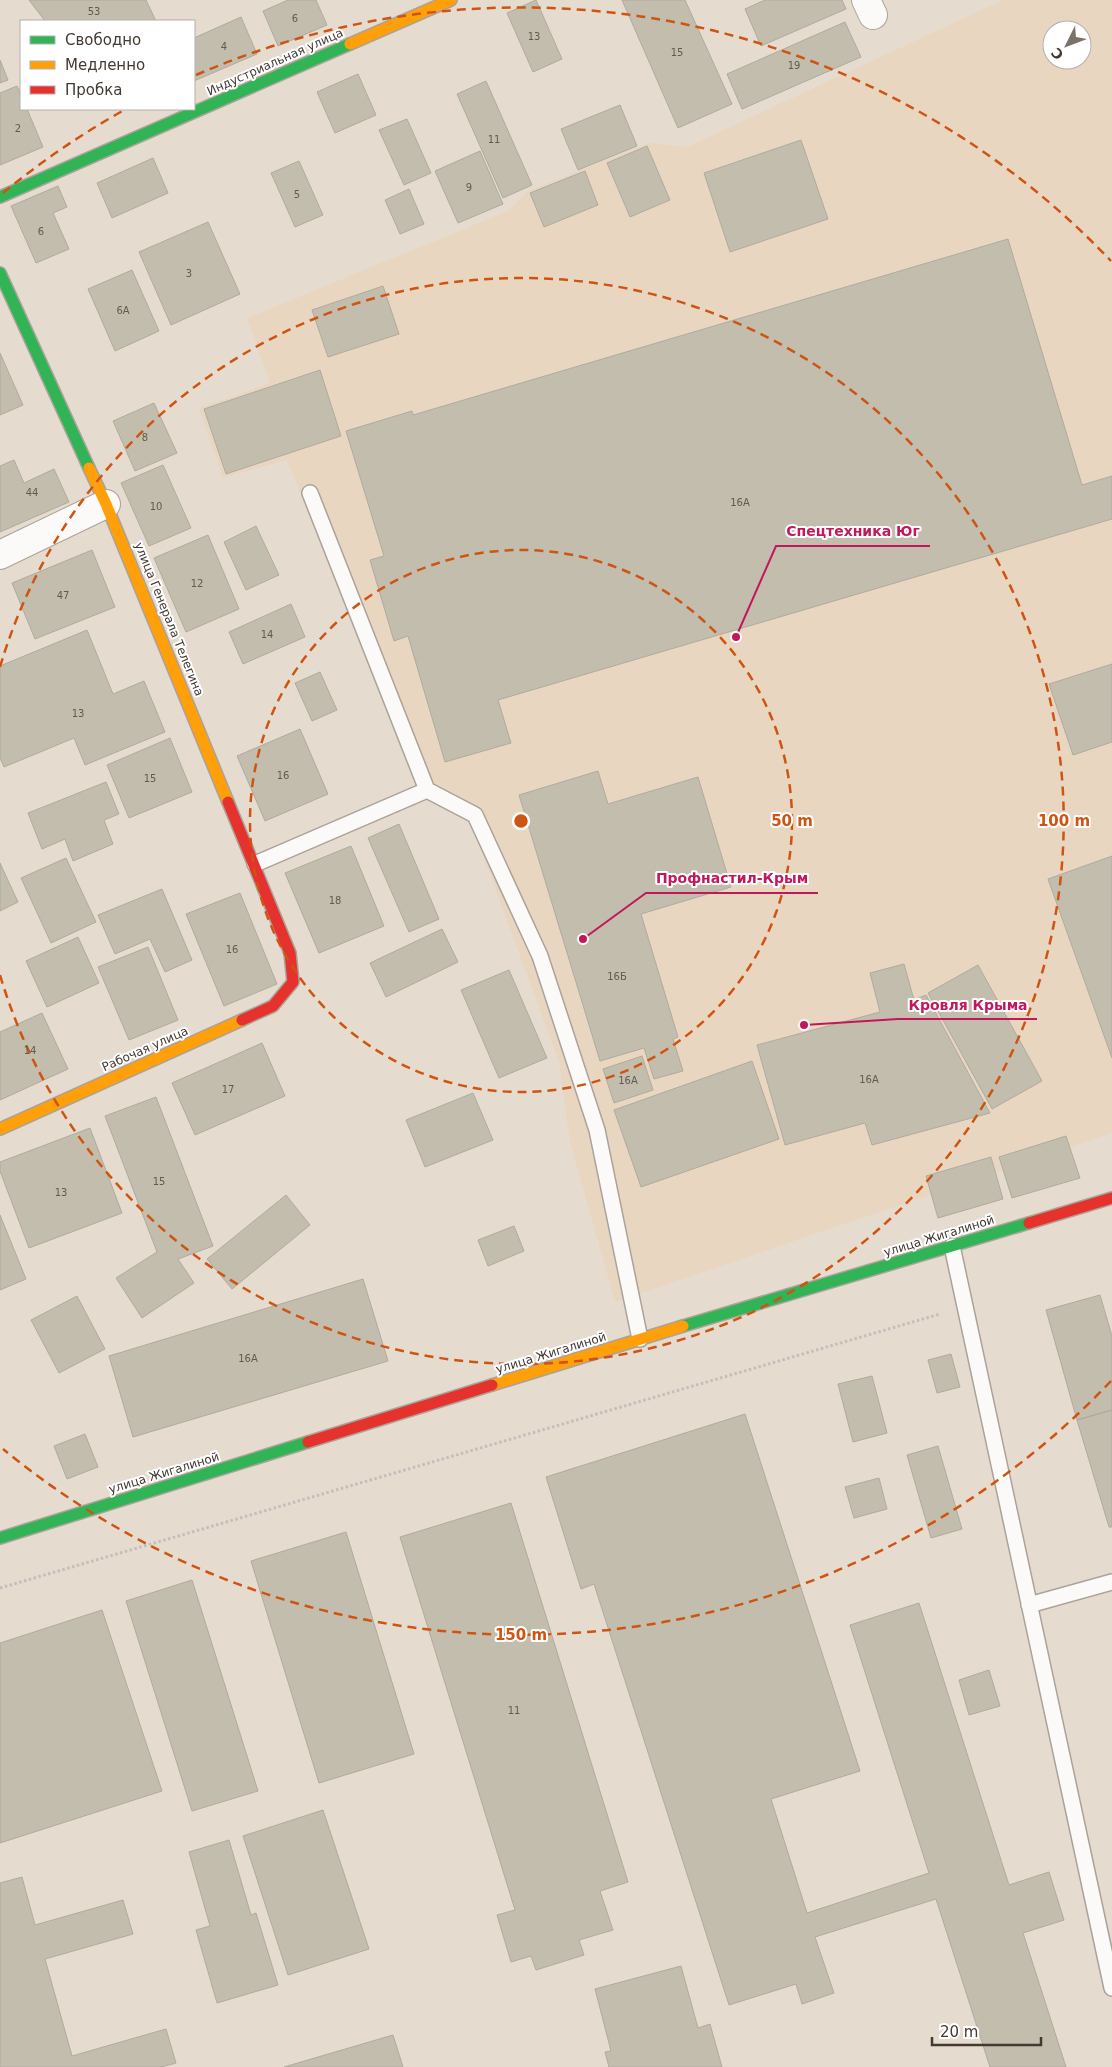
<svg xmlns="http://www.w3.org/2000/svg" width="1112" height="2067" viewBox="0 0 1112 2067" font-family="'DejaVu Sans',sans-serif">
  <rect width="100%" height="100%" fill="#e6dbcf"/>
  <!-- built -->
  <path fill="#e9d6c1" fill-rule="evenodd" d="M1003,0H1112V1133L615,1302L570,1142L559,1062L469,817L425,796L287,460L223,478L199,408L270,383L247,318L508,211L528,191L649,143L687,147ZM1052,30H1082V60H1052Z"/>
  <!-- building -->
  <path fill="#c3bdad" stroke="#b0aa9f" d="M29,0H146L156,21H45Z
    M288,0H316L327,25L278,46L263,11Z
    M536,0L562,59L533,72L507,13Z
    M622,0H685L732,104L678,128Z
    M765,0H842L846,9L761,46L745,9Z
    M241,17L257,54L194,81V38Z
    M845,22L861,57L742,109L727,74Z
    M0,60L8,80L0,83Z
    M358,74L376,115L335,133L317,92Z
    M486,81L532,185L503,198L457,94Z
    M17,86L21,95V109H27L43,147L0,165V93Z
    M620,105L637,146L578,170L561,129Z
    M407,119L431,173L404,185L379,130Z
    M801,140L828,219L730,252L704,173Z
    M647,146L670,200L630,217L607,163Z
    M480,151L503,204L458,223L435,171Z
    M153,158L168,193L112,218L97,183Z
    M299,161L323,215L295,227L271,173Z
    M585,171L598,205L544,227L530,193Z
    M58,186L67,207L53,213L69,249L36,263L11,206Z
    M409,189L424,224L400,234L385,200Z
    M208,222L240,294L171,325L139,252Z
    M1008,239L1082,485L1112,476V519L498,700L511,743L445,762L408,636L394,641L370,560L384,556L346,431L412,411L413,415Z
    M132,270L159,331L115,351L88,289Z
    M383,286L399,334L328,357L312,310Z
    M0,353L23,405L0,415Z
    M320,370L341,436L226,474L204,409Z
    M154,403L177,453L135,471L113,421Z
    M14,460L24,483L54,469L69,502L0,532V466Z
    M163,465L191,528L149,546L121,483Z
    M256,526L279,575L246,590L224,542Z
    M208,535L239,609L186,632L154,558Z
    M92,550L115,607L35,639L12,583Z
    M291,604L305,637L243,664L229,632Z
    M87,630L113,694L144,681L165,732L85,765L74,738L4,767L0,758V666Z
    M1112,664V742L1073,755L1049,684Z
    M320,672L337,710L312,721L295,683Z
    M300,729L328,794L265,821L237,756Z
    M170,738L192,792L129,818L107,765Z
    M598,771L608,804L698,777L731,887L641,914L678,1037L673,1039L683,1071L654,1079L644,1048L600,1061L519,795Z
    M106,782L119,814L104,820L113,844L73,861L65,839L42,849L28,813Z
    M399,824L439,919L409,932L368,838Z
    M351,846L384,926L319,953L285,873Z
    M1112,856V1058L1048,879Z
    M66,858L96,922L51,943L21,878Z
    M0,863L18,902L0,911Z
    M162,889L192,960L165,972L150,939L115,954L98,915Z
    M240,893L277,984L224,1006L186,914Z
    M442,929L458,962L386,997L370,963Z
    M78,937L99,983L47,1007L26,961Z
    M148,947L178,1020L129,1040L98,967Z
    M904,964L914,1000L926,995L990,1113L872,1145L865,1123L785,1145L757,1045L880,1012L870,973Z
    M978,965L1042,1081L992,1109L928,993Z
    M509,970L547,1058L499,1078L461,990Z
    M42,1013L68,1069L0,1100V1032Z
    M262,1043L285,1096L195,1135L172,1083Z
    M642,1056L653,1090L614,1103L603,1069Z
    M752,1061L779,1139L641,1187L614,1110Z
    M473,1093L493,1140L425,1167L406,1120Z
    M156,1097L213,1246L178,1259L194,1283L142,1318L116,1278L157,1252L105,1116Z
    M90,1128L122,1213L29,1248L0,1171V1162Z
    M1066,1136L1080,1178L1012,1198L999,1157Z
    M991,1157L1003,1199L938,1218L926,1176Z
    M286,1195L310,1225L232,1289L207,1259Z
    M0,1215L26,1279L0,1290Z
    M514,1226L524,1251L488,1266L478,1240Z
    M363,1279L388,1361L133,1437L109,1356Z
    M1100,1295L1112,1336V1410L1077,1420L1046,1310Z
    M77,1296L105,1349L59,1373L31,1320Z
    M951,1354L960,1387L937,1393L928,1360Z
    M872,1376L887,1433L853,1442L838,1384Z
    M1112,1410V1527H1109L1077,1420Z
    M745,1414L860,1771L771,1799L807,1913L929,1873L850,1625L919,1603L1009,1885L1049,1872L1064,1920L1023,1933L1066,2067H990L936,1899L815,1937L834,1993L802,2004L796,1984L729,2005L594,1584L581,1589L546,1477Z
    M85,1434L98,1467L67,1479L54,1446Z
    M938,1446L962,1529L931,1538L907,1455Z
    M879,1478L887,1509L854,1518L845,1487Z
    M511,1503L628,1882L600,1891L613,1930L579,1940L584,1955L536,1970L531,1956L511,1962L497,1915L515,1910L400,1537Z
    M346,1532L414,1754L319,1783L251,1561Z
    M192,1580L258,1791L192,1811L126,1601Z
    M102,1610L162,1791L0,1843V1643Z
    M989,1670L1000,1706L969,1715L959,1680Z
    M323,1810L369,1949L288,1975L243,1836Z
    M229,1840L251,1915L256,1913L278,1985L217,2003L196,1930L210,1926L189,1852Z
    M22,1877L35,1925L123,1900L133,1934L45,1959L72,2056L166,2029L176,2063L161,2067H0V1883Z
    M681,1966L698,2028L710,2024L722,2067H609L605,2052L611,2051L595,1989Z
    M393,2035L403,2067H284Z"/>
  <g fill="none" stroke-linecap="round" stroke-linejoin="round">
    <!-- lane casing -->
    <g stroke="#aba299" stroke-width="18">
      <path id="lane" d="M310,493L427,790L475,815L540,956L597,1130L640,1339
        M255,864L427,790
        M952,1246L1112,1988
        M1029,1605L1112,1582"/>
    </g>
    <!-- street casing -->
    <g stroke="#aba299" stroke-width="30">
      <path id="street" d="M866,0L873,15
        M0,555L106,504"/>
    </g>
    <!-- fast casing -->
    <g stroke="#aba299" stroke-width="14">
      <path id="fast" d="M0,197L350,44
        M0,273L89,468
        M683,1326L1029,1223
        M0,1538L308,1442"/>
    </g>
    <!-- slow casing -->
    <g stroke="#aba299" stroke-width="14">
      <path id="slow" d="M350,44L451,0
        M89,468L106,504L228,802
        M0,1129L242,1020
        M492,1385L683,1326"/>
    </g>
    <!-- jam casing -->
    <g stroke="#aba299" stroke-width="14">
      <path id="jam" d="M228,802L290,953L293,982L273,1006L242,1020
        M1029,1223L1112,1198
        M308,1442L492,1385"/>
    </g>
    <!-- path -->
    <path stroke="#c4bebb" stroke-width="3" stroke-dasharray="2.5 2.5" stroke-linecap="butt" d="M0,1588L940,1314"/>
    <!-- lane -->
    <use href="#lane" stroke="#fbfaf8" stroke-width="15"/>
    <!-- street -->
    <use href="#street" stroke="#fbfaf8" stroke-width="28"/>
    <!-- fast -->
    <use href="#fast" stroke="#30b455" stroke-width="11"/>
    <!-- slow -->
    <use href="#slow" stroke="#ff9f0a" stroke-width="11"/>
    <!-- jam -->
    <use href="#jam" stroke="#e5322d" stroke-width="11"/>
  </g>
  <!-- distance rings -->
  <g fill="none" stroke="#cf5412" stroke-width="2.5" stroke-dasharray="9 6">
    <circle cx="521" cy="821" r="271"/>
    <path d="M0 667A543 543 0 1 1 0 975"/>
    <path d="M1111 1381A814 814 0 0 1 3 1449M3 193A814 814 0 0 1 126 109M196 75A814 814 0 0 1 1111 261"/>
  </g>
  <g text-anchor="middle" stroke-width="4" stroke-linejoin="round" paint-order="stroke">
    <!-- number labels -->
    <g font-size="10" fill="#625a50">
      <text x="94" y="15">53</text>
      <text x="295" y="22">6</text>
      <text x="534" y="40">13</text>
      <text x="224" y="50">4</text>
      <text x="677" y="56">15</text>
      <text x="794" y="69">19</text>
      <text x="18" y="132">2</text>
      <text x="494" y="143">11</text>
      <text x="469" y="191">9</text>
      <text x="297" y="198">5</text>
      <text x="41" y="235">6</text>
      <text x="189" y="277">3</text>
      <text x="123" y="314">6А</text>
      <text x="145" y="441">8</text>
      <text x="32" y="496">44</text>
      <text x="740" y="506">16А</text>
      <text x="156" y="510">10</text>
      <text x="197" y="587">12</text>
      <text x="63" y="599">47</text>
      <text x="267" y="638">14</text>
      <text x="78" y="717">13</text>
      <text x="283" y="779">16</text>
      <text x="150" y="782">15</text>
      <text x="335" y="904">18</text>
      <text x="232" y="953">16</text>
      <text x="617" y="980">16Б</text>
      <text x="30" y="1054">14</text>
      <text x="869" y="1083">16А</text>
      <text x="628" y="1084">16А</text>
      <text x="228" y="1093">17</text>
      <text x="159" y="1185">15</text>
      <text x="61" y="1196">13</text>
      <text x="248" y="1362">16А</text>
      <text x="514" y="1714">11</text>
    </g>
    <!-- street labels -->
    <g font-size="12" fill="#423931" stroke="#fff">
      <text transform="translate(275 62) rotate(-24)" y="4">Индустриальная улица</text>
      <text transform="translate(169 619) rotate(68)" y="4">улица Генерала Телегина</text>
      <text transform="translate(145 1049) rotate(-24)" y="4">Рабочая улица</text>
      <text transform="translate(939 1236) rotate(-17)" y="4">улица Жигалиной</text>
      <text transform="translate(551 1353) rotate(-17)" y="4">улица Жигалиной</text>
      <text transform="translate(164 1473) rotate(-17)" y="4">улица Жигалиной</text>
    </g>
  </g>
  <circle cx="521" cy="821" r="8" fill="#cf5412" stroke="#fff" stroke-width="2.5"/>
  <g font-size="15" text-anchor="middle" font-weight="bold" fill="#cf5412" stroke="#fff" stroke-width="4" stroke-linejoin="round" paint-order="stroke">
    <text x="792" y="826">50 m</text>
    <text x="1064" y="826">100 m</text>
    <text x="521" y="1640">150 m</text>
  </g>
  <!-- callouts -->
  <path fill="none" stroke="#c2185b" stroke-width="2" d="M736 637L776 546H930M583 939L646 893H818M804 1025L898 1019H1037"/>
  <g fill="#c2185b" stroke="#fff" stroke-width="2">
    <circle cx="736" cy="637" r="5"/>
    <circle cx="583" cy="939" r="5"/>
    <circle cx="804" cy="1025" r="5"/>
  </g>
  <g font-size="14" text-anchor="middle" font-weight="bold" fill="#c2185b" stroke="#fff" stroke-width="4" stroke-linejoin="round" paint-order="stroke">
    <text x="853" y="536">Спецтехника Юг</text>
    <text x="732" y="883">Профнастил-Крым</text>
    <text x="968" y="1010">Кровля Крыма</text>
  </g>
  <!-- legend -->
  <rect x="20" y="20" width="175" height="90" fill="#ffffff" stroke="#b3b0ad"/>
  <rect x="30" y="36" width="25" height="8" fill="#30b455" stroke="#b3b0ad"/>
  <text x="65" y="45" font-size="15" fill="#423931">Свободно</text>
  <rect x="30" y="61" width="25" height="8" fill="#ff9f0a" stroke="#b3b0ad"/>
  <text x="65" y="70" font-size="15" fill="#423931">Медленно</text>
  <rect x="30" y="86" width="25" height="8" fill="#e5322d" stroke="#b3b0ad"/>
  <text x="65" y="95" font-size="15" fill="#423931">Пробка</text>
  <!-- north arrow -->
  <g transform="translate(1067 45) rotate(228)"><circle r="24" fill="#ffffff" stroke="#b3b0ad"/>
  <path d="M0-4L9 19L0 12L-9 19Z" fill="#7b7268"/>
  <text y="-8" font-size="14" font-weight="bold" text-anchor="middle" fill="#423931">С</text>
  </g>
  <!-- scale -->
  <path d="M932 2037v8h109v-8" fill="none" stroke="#423931" stroke-width="2.5"/>
  <text x="940" y="2037" font-size="15" fill="#423931" stroke="#ffffff" stroke-width="4" paint-order="stroke">20 m</text>
</svg>
